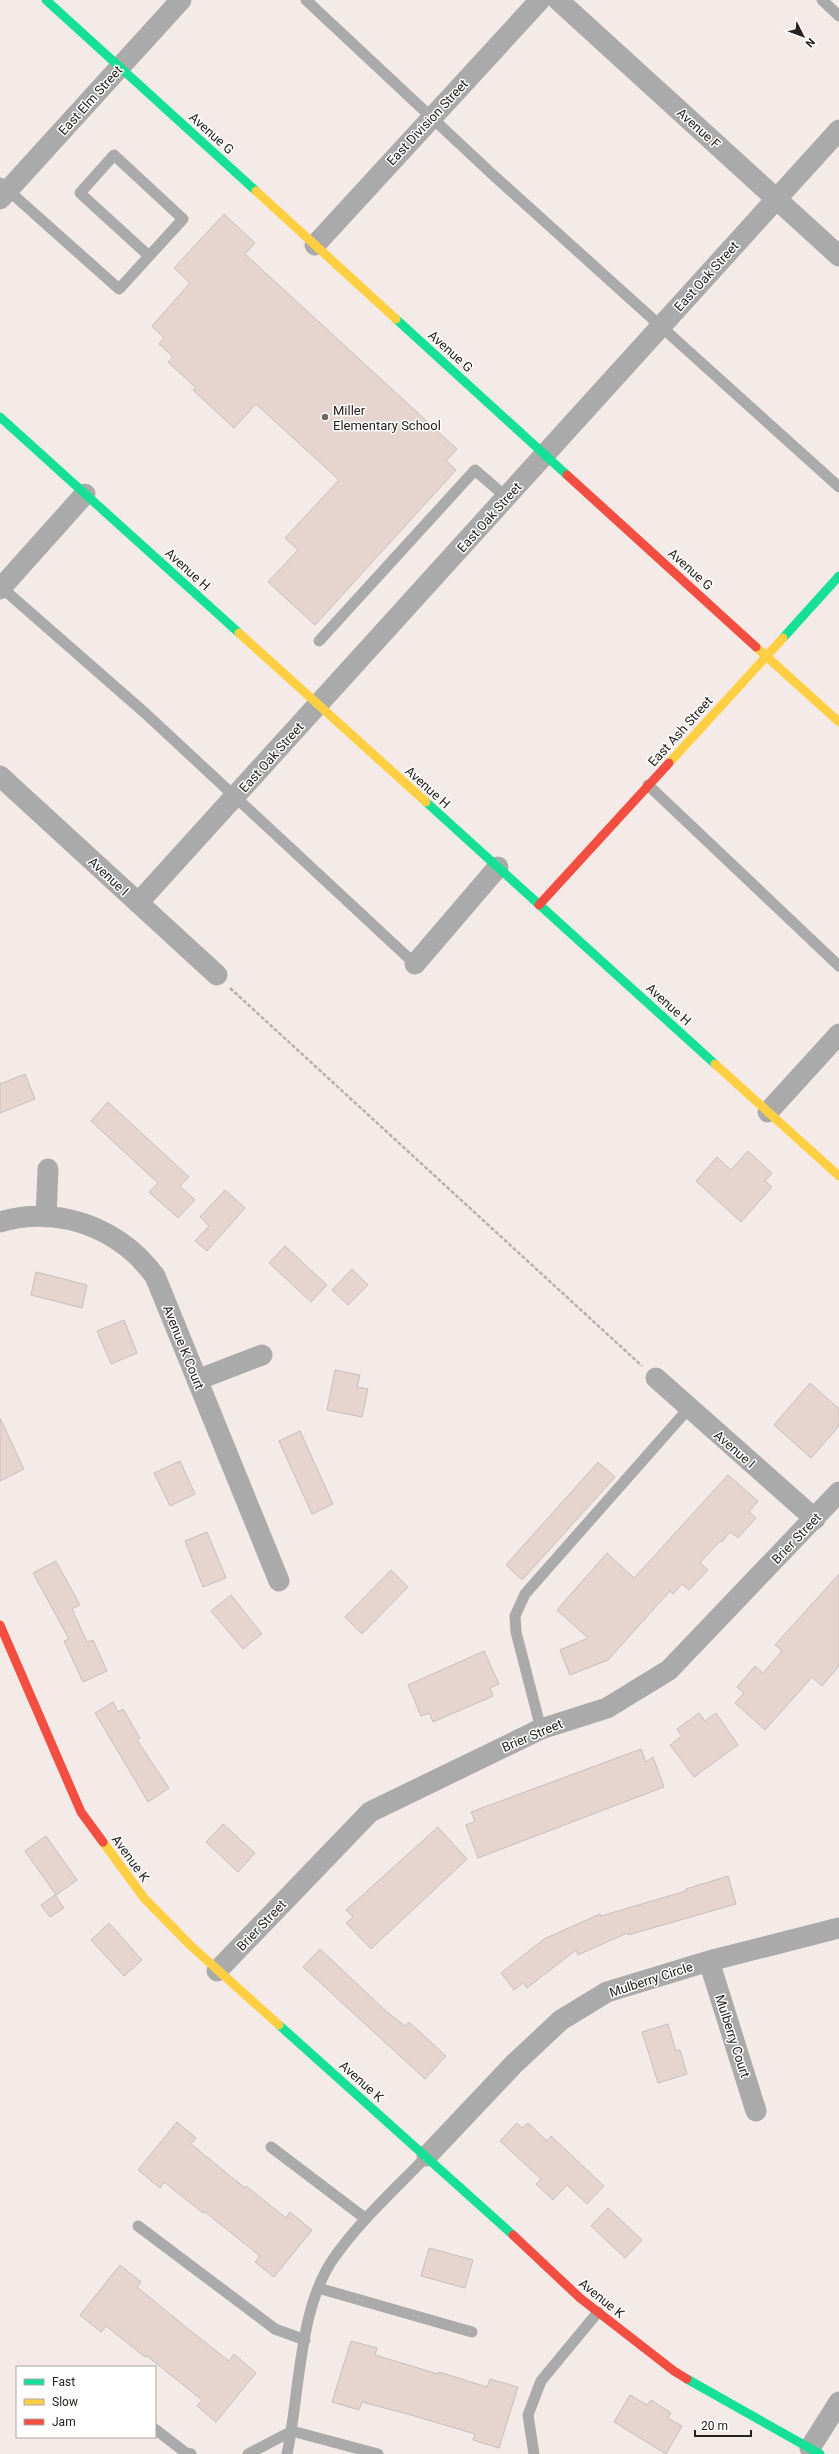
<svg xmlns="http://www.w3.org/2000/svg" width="839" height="2454" viewBox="0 0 839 2454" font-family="Roboto,sans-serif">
  <rect width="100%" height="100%" fill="#f4ebe8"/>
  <!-- building -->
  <path fill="#e6d4cf" stroke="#c6bebd" d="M224,214L255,243L245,254L457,449L446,461L456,470L315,625L268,582L298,550L285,538L339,480L256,404L234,428L193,390L196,388L168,362L173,357L159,344L164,338L152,326L190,283L174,268Z
    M25,1074L35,1099L0,1113V1084Z
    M108,1102L189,1177L180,1186L195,1200L178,1218L149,1192L158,1183L91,1121Z
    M748,1151L772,1173L765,1181L772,1187L741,1222L696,1181L717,1157L731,1170Z
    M225,1190L245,1208L207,1251L195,1241L209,1226L200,1217Z
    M285,1246L327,1285L311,1302L269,1263Z
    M352,1269L368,1285L348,1305L332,1290Z
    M36,1272L87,1285L82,1308L31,1295Z
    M124,1320L137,1353L111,1364L97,1331Z
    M335,1370L360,1375L357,1387L368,1389L362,1417L327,1410Z
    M810,1383L839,1409V1426L811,1458L774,1425Z
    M0,1418L24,1469L0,1481Z
    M300,1431L333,1504L312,1514L279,1441Z
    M180,1461L195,1494L170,1506L154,1473Z
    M598,1462L615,1477L522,1580L506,1565Z
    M728,1475L758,1501L749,1512L756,1518L738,1538L730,1532L722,1542L720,1541L700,1563L708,1570L689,1590L682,1584L673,1594L670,1591L608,1660L570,1675L560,1650L588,1638L557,1610L607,1553L634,1578Z
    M207,1532L226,1578L203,1587L185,1541Z
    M56,1561L80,1605L72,1609L87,1642L93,1640L107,1671L83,1682L64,1641L69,1639L33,1573Z
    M391,1570L408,1587L362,1634L345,1617Z
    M839,1574V1666L822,1686L812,1677L765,1730L735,1703L744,1693L737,1687L755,1666L763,1673L782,1651L775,1645Z
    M231,1595L262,1634L243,1649L211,1611Z
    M484,1651L499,1684L490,1688L493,1696L433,1722L429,1713L421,1716L408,1685Z
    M113,1702L118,1712L123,1709L140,1738L137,1740L169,1788L148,1802L95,1713Z
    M699,1713L705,1721L716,1713L738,1745L694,1777L670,1745L682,1736L677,1729Z
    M641,1749L646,1762L653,1757L664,1787L478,1858L466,1825L475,1821L471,1812Z
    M223,1824L255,1853L238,1872L206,1842Z
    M438,1827L467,1859L371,1949L346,1923L353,1917L346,1910Z
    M46,1836L77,1880L56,1895L25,1851Z
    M728,1876L736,1904L628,1935L627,1933L578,1955L576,1950L527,1988L523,1983L514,1990L501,1973L544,1939L600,1914L601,1916L686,1891V1889Z
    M55,1895L64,1908L50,1917L41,1905Z
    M109,1923L142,1960L124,1976L91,1940Z
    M320,1949L387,2012L405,2026L409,2022L446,2056L425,2079L303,1967Z
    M668,2024L676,2051L680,2050L687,2074L658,2083L642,2032Z
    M177,2122L196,2138L191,2144L245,2188L246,2186L286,2218L290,2212L312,2230L274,2277L255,2262L260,2256L205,2212L203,2213L164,2182L160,2188L138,2170Z
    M517,2123L522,2128L528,2123L547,2141L551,2136L604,2186L587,2204L567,2185L553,2200L536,2184L541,2179L500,2141Z
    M608,2208L642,2240L625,2258L591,2226Z
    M429,2248L473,2260L465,2288L421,2276Z
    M120,2265L141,2282L137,2287L187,2328L229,2361L234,2354L256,2373L216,2422L197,2406L202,2400L147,2356L145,2357L106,2326L101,2332L80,2315Z
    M351,2341L377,2348L375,2355L438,2374L439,2372L487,2387L490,2379L518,2387L499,2448L473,2440L475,2434L411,2415L362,2402L359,2410L332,2402Z
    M630,2395L647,2405L651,2400L671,2413L668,2418L682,2426L666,2454L614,2422Z"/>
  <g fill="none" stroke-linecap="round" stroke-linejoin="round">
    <!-- path -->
    <path stroke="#b3b0af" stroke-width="2.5" stroke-dasharray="4 2" stroke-linecap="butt" d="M230,988L642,1366"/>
    <!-- lane -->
    <path stroke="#a9aaa9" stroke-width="11" d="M306,0L492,174L839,487
      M822,0L839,16
      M0,183L119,289L183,219L114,155L80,193L149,256
      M1,587L145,713L415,964
      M319,641L475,470L506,497
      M648,785L839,966
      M541,1729L516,1632L515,1616L525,1594L689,1408
      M271,2147L366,2219
      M138,2226L275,2329L305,2340
      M318,2288L472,2332
      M155,2429L186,2453L191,2454
      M248,2454L292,2431L378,2454
      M287,2454C300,2394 298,2305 336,2255C362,2219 396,2188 427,2156
      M534,2454L528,2415L541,2381L598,2312"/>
    <!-- street -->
    <path stroke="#a9aaa9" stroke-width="21" d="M558,0L839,256
      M0,199L181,0
      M315,245L540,0
      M0,589L85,494
      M0,776L217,975
      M138,903L839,130
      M415,964L498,867
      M768,1112L839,1034
      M46,1217L48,1169
      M0,1222C46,1208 95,1220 132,1251C140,1258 148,1267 155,1276L279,1581
      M656,1378L815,1519
      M197,1380L262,1355
      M709,1961L756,2111
      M217,1971L370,1812L541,1729L607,1708L669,1670L839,1492
      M427,2156L514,2064L561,2020L607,1992L709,1961L839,1928
      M810,2448L839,2402"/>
    <!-- fast -->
    <path stroke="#16e098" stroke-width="9" d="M46,0L256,191
      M396,319L567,475
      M0,417L239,633
      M783,638L839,576
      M426,802L715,1064
      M279,2025L513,2235
      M687,2379L820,2454"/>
    <!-- slow -->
    <path stroke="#ffcf43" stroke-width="9" d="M256,191L396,319
      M239,633L426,802
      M756,647L839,722
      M669,763L783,638
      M715,1064L839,1176
      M103,1842L144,1898L190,1945L279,2025"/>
    <!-- jam -->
    <path stroke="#f24e42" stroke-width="9" d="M567,475L756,647
      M539,905L669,763
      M0,1625L81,1812L103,1842
      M513,2235L580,2298L674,2371L687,2379"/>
  </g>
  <!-- markers -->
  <circle fill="#6f6865" stroke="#fff" stroke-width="1.5" cx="325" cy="417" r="4"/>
  <g text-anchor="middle" stroke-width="3" stroke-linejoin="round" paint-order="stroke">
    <!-- street labels -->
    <g font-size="13" fill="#27211f" stroke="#fff">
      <text transform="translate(90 100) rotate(-48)" y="5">East Elm Street</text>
      <text transform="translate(427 122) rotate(-47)" y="5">East Division Street</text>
      <text transform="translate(699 128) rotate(42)" y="5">Avenue F</text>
      <text transform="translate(212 133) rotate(42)" y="5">Avenue G</text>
      <text transform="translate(706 276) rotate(-48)" y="5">East Oak Street</text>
      <text transform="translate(451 351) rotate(42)" y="5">Avenue G</text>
      <text transform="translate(489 517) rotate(-48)" y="5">East Oak Street</text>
      <text transform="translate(188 569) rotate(42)" y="5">Avenue H</text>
      <text transform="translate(691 569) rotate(42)" y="5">Avenue G</text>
      <text transform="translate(680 731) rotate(-48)" y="5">East Ash Street</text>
      <text transform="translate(271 757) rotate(-48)" y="5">East Oak Street</text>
      <text transform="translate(428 787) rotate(42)" y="5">Avenue H</text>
      <text transform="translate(109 876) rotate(43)" y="5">Avenue I</text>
      <text transform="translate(669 1004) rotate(42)" y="5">Avenue H</text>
      <text transform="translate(184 1347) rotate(68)" y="5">Avenue K Court</text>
      <text transform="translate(735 1449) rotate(41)" y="5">Avenue I</text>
      <text transform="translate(796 1538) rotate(-46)" y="5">Brier Street</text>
      <text transform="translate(532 1735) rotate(-23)" y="5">Brier Street</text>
      <text transform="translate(131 1858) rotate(54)" y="5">Avenue K</text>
      <text transform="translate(261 1925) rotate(-46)" y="5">Brier Street</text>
      <text transform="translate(651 1979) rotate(-18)" y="5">Mulberry Circle</text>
      <text transform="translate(733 2036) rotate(72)" y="5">Mulberry Court</text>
      <text transform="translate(362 2081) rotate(42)" y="5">Avenue K</text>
      <text transform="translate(602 2298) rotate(39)" y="5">Avenue K</text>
    </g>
    <!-- poi labels -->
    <g font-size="13" fill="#27211f" stroke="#fff" text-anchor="start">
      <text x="333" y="415">Miller<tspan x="333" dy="15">Elementary School</tspan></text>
    </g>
  </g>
  <!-- legend -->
  <rect x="16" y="2366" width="140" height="72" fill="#ffffff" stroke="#a9a6a5"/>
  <rect x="24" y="2379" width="20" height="6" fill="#16e098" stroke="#a9a6a5"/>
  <text x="52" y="2386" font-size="12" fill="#27211f">Fast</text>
  <rect x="24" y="2399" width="20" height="6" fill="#ffcf43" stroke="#a9a6a5"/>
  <text x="52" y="2406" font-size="12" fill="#27211f">Slow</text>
  <rect x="24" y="2419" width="20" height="6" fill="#f24e42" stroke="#a9a6a5"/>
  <text x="52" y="2426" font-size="12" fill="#27211f">Jam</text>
  <!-- north arrow -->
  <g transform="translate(803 36) rotate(132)" stroke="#ffffff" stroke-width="3" paint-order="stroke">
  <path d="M0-3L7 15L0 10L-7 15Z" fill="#27211f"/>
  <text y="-6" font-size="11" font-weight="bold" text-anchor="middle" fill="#27211f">N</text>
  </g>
  <!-- scale -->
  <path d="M695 2430v6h56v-6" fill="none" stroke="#27211f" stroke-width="2"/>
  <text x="701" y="2430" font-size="12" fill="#27211f" stroke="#ffffff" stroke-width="3" paint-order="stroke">20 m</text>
</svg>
